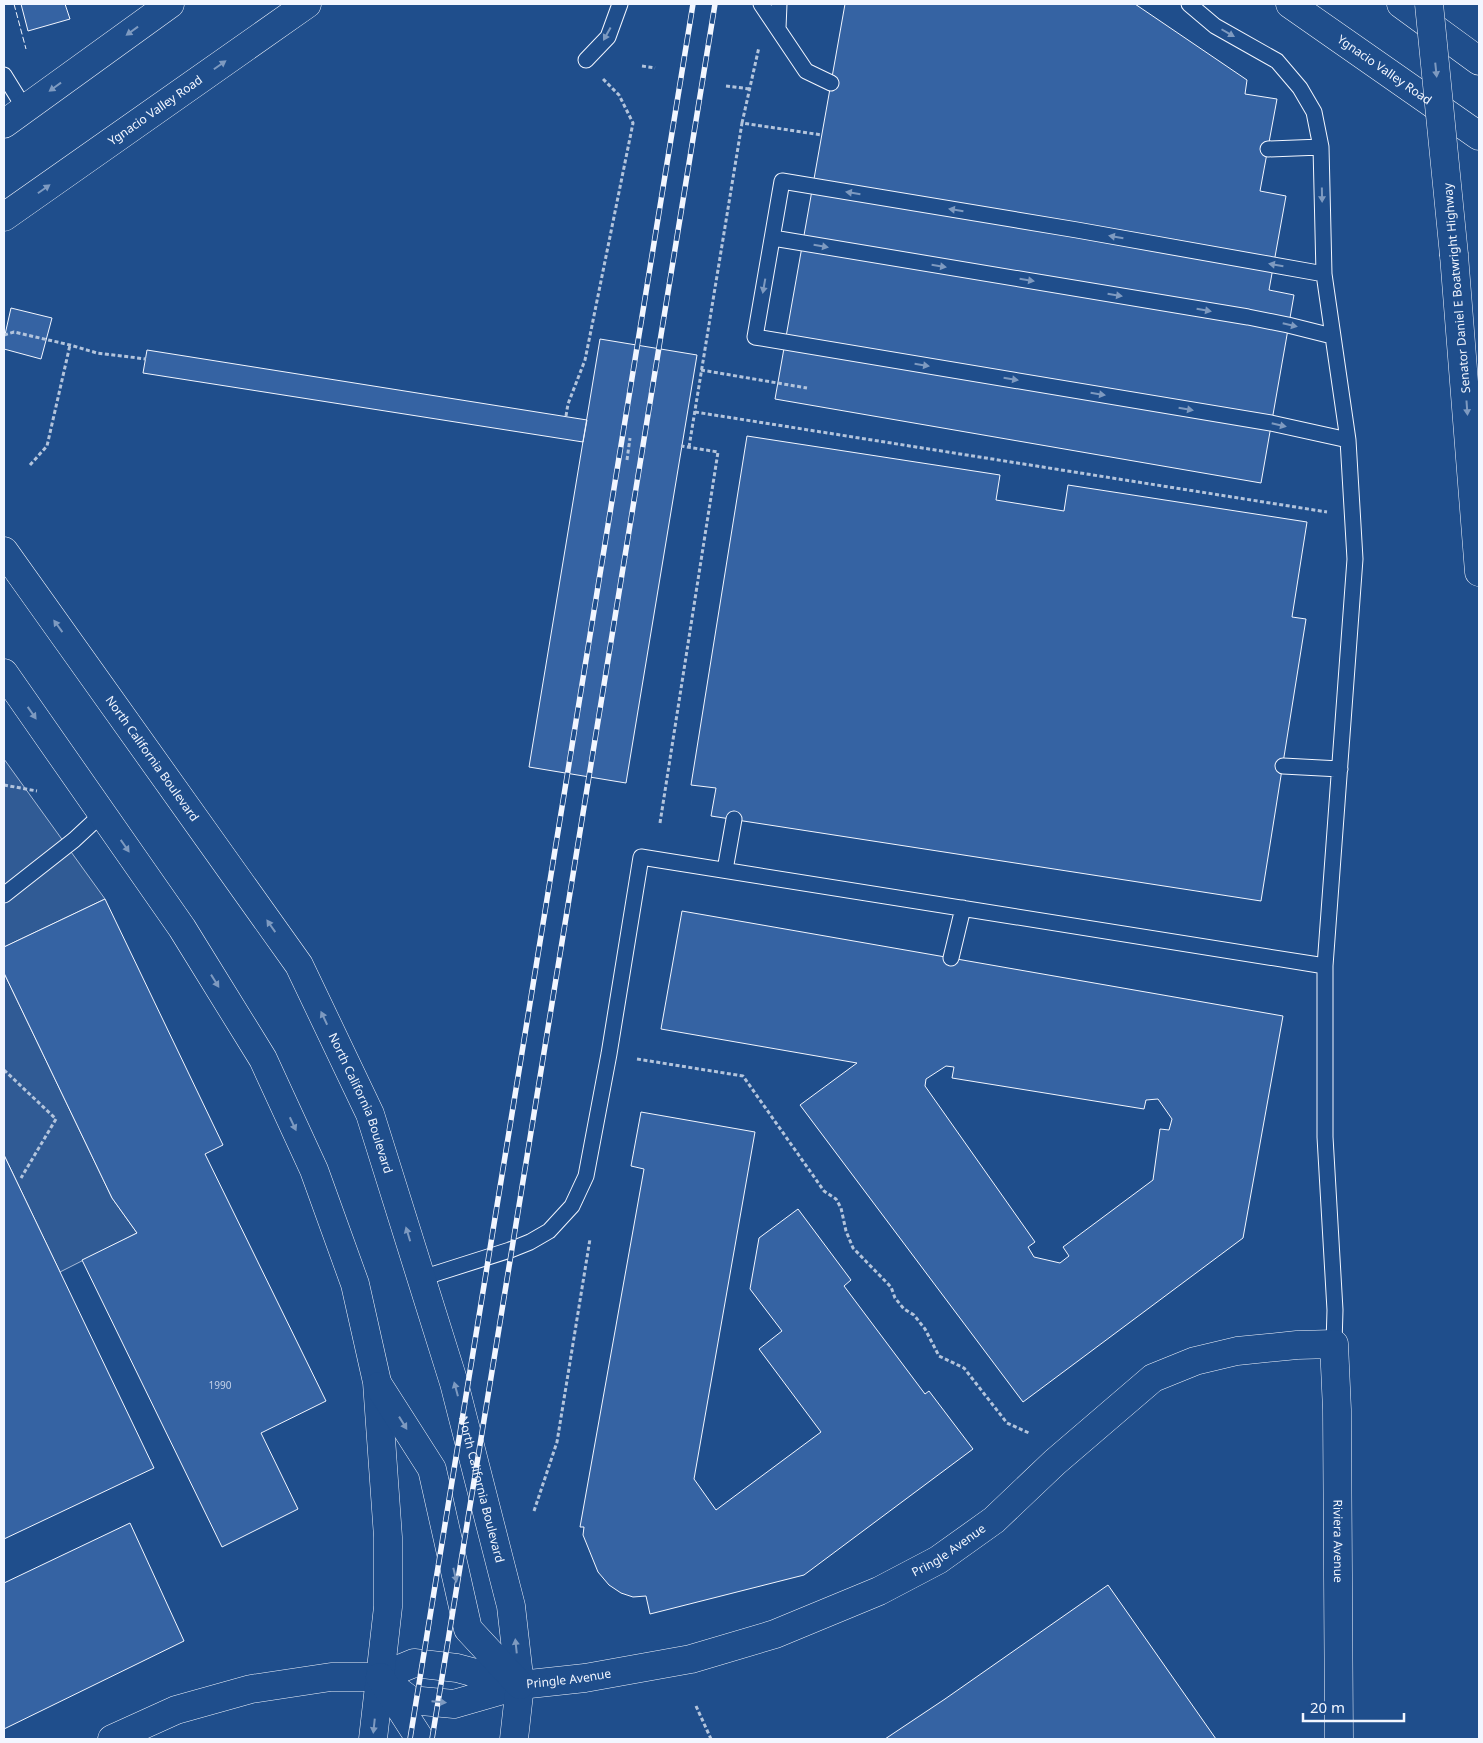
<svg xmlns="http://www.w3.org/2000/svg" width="1483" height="1743" viewBox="0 0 1483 1743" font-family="'Noto Sans',sans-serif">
  <rect width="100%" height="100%" fill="#1f4e8c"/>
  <!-- built -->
  <path fill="#305b95" stroke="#a8bbd7" d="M4,759L105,899L4,947Z
    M4,973L112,1198L137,1233L60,1272L4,1155Z"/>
  <!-- building -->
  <path fill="#3563a3" stroke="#f2f6ff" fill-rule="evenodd" d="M21,4H65L70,19L28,31Z
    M845,4H1135L1247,80L1245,94L1277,99L1260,191L1286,196L1269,290L1294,295L1261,483L775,399Z
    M11,308L52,318L41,359L4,349V339Z
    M600,339L697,355L626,783L529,767Z
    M147,350L587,420L583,442L143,373Z
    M747,436L1000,475L996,500L1064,511L1068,485L1307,522L1292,617L1306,619L1261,901L711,816L716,788L691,785Z
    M105,899L223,1145L205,1154L326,1401L261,1433L298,1509L222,1547L82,1260L137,1233L112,1198L4,973V947Z
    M682,911L1283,1016L1243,1238L1023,1402L800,1105L857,1063L661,1029ZM946,1066L954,1067L952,1078L1144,1109L1146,1100L1158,1099L1172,1119L1169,1130L1160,1129L1153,1180L1063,1247L1069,1256L1060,1263L1034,1257L1028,1247L1035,1242L925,1086L926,1079Z
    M641,1112L755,1132L694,1479L716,1510L821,1432L759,1349L782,1331L750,1289L759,1238L798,1209L851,1280L844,1286L925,1394L929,1391L973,1449L804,1575L650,1614L646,1596L633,1597L621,1593L609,1585L598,1572L583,1535L584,1527H580L644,1169L631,1166Z
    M4,1155L154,1468L4,1539Z
    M130,1523L184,1641L4,1729V1583Z
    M1108,1585L1216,1739H885L945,1699Z"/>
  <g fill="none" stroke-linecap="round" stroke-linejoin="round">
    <!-- service casing -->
    <g stroke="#f2f6ff" stroke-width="17">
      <path id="service" d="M761,4L806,71L831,83
        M1189,4L1215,26L1277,61L1300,88L1314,112L1321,147L1324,274L1348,440L1355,559L1325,966V1137L1335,1310L1334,1344
        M778,28L779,4
        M586,60L608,37L620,4
        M4,75L25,109
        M1268,149L1321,147
        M773,238L1248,317L1288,325L1332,336
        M1324,274L1077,230L782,181L755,337L1271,423L1348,440
        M1283,766L1340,769
        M725,870L734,819
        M4,895L74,840L102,814
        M951,958L963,908
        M422,1278L510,1250L530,1242L549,1231L572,1206L586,1176L609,1054L641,857L1325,966"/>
    </g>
    <!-- minor casing -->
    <g stroke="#f2f6ff" stroke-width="29">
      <g id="minor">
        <path id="s1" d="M520,1685L585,1678L691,1659L775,1634L879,1591L938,1560L994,1520L1055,1462L1153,1378L1195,1361L1237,1351L1297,1345L1334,1344L1337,1410L1339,1739"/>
        <path d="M112,1739L176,1710L251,1689L331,1677H380"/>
      </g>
    </g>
    <!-- tertiary casing -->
    <g stroke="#f2f6ff" stroke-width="29">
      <path id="tertiary" d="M380,1677L414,1663L457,1668L520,1685
        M381,1678L410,1700L454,1704L520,1685"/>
    </g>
    <!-- secondary casing -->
    <g stroke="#f2f6ff" stroke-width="29">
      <g id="secondary">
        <path id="s2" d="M4,551L299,965L370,1114L454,1383L511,1606L520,1685L514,1739"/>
        <path d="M4,673L182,928L263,1059L314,1170L355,1284L377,1382L388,1537V1607L373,1739"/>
        <path d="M379,1386L432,1469L468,1629L520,1685"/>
        <path d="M380,1677L420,1739"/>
      </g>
    </g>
    <!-- trunk casing -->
    <g stroke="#f2f6ff" stroke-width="29">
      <g id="trunk">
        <path id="s3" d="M1290,4L1479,136"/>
        <path d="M1401,4L1479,61"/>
        <path d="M4,124L170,4"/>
        <path id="s4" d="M4,217L307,4"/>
      </g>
    </g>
    <!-- motorway casing -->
    <g stroke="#f2f6ff" stroke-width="29">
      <path id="motorway" d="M1454,255L1479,572"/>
    </g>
    <!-- path -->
    <path stroke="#b3c4dc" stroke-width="3" stroke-dasharray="4 2.5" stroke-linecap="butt" d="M642,66L655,68
      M726,86L750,89
      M742,123L759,47
      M4,335L14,332L70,345L97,353L146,359
      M701,370L807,388
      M695,412L1327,512
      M566,416L568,404L585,360L633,123L619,95L602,78
      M689,447L742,123L822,135
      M627,460L630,438
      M30,465L47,446L70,345
      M4,785L37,791
      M660,823L718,452L681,446
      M637,1059L743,1076L824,1191L836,1199L841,1208L846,1231L853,1248L891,1287L895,1298L904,1309L914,1315L925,1329L939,1356L964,1368L1007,1423L1029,1433
      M4,1070L56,1119L21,1178
      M534,1511L557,1442L590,1239
      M696,1706L711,1739"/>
    <!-- service -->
    <use href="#service" stroke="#1f4e8c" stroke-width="15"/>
    <!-- minor -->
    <use href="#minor" stroke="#1f4e8c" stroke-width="28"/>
    <!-- tertiary -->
    <use href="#tertiary" stroke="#1f4e8c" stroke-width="28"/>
    <!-- secondary -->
    <use href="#secondary" stroke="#1f4e8c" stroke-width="28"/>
    <!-- trunk -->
    <use href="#trunk" stroke="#1f4e8c" stroke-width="28"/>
    <!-- motorway -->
    <use href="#motorway" stroke="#1f4e8c" stroke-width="28"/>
    <!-- rail casing -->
    <g stroke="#f2f6ff" stroke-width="5.5">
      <path id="rail" d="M410,1739L693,4
        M432,1739L715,4"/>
    </g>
    <!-- rail -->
    <use href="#rail" stroke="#1f4e8c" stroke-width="4" stroke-dasharray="11" stroke-linecap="butt"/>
    <!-- motorway-bridge casing -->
    <g stroke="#f2f6ff" stroke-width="29" stroke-linecap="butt">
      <path id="motorway-bridge" d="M1429,4L1454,255"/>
    </g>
    <!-- motorway-bridge -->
    <use href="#motorway-bridge" stroke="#1f4e8c" stroke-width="28"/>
    <!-- fence -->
    <path stroke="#f2f6ff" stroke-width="1" stroke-dasharray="6 2.5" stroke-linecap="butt" d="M14,4L26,49"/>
  </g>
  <!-- one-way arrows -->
  <defs><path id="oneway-solid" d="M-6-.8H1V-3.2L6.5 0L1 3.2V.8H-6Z" transform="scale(1.25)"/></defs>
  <g fill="#7e9ac0">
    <use href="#oneway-solid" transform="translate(132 31) rotate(144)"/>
    <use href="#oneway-solid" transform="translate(1228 33) rotate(30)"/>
    <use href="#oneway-solid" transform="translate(607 34) rotate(119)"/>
    <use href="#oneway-solid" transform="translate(220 65) rotate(-35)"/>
    <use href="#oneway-solid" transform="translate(1436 70) rotate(84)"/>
    <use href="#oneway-solid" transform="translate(55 87) rotate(144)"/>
    <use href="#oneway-solid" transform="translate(44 189) rotate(-35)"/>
    <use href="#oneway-solid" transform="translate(853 193) rotate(-171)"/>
    <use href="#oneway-solid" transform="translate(1322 195) rotate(89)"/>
    <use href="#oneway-solid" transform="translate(956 210) rotate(-171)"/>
    <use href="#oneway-solid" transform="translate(1116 237) rotate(-170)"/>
    <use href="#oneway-solid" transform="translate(821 246) rotate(10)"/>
    <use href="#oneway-solid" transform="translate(1276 265) rotate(-170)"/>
    <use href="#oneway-solid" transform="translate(939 266) rotate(9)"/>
    <use href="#oneway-solid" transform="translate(1027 280) rotate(9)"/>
    <use href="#oneway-solid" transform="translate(764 286) rotate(100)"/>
    <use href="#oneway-solid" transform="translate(1115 295) rotate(9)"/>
    <use href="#oneway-solid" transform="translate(1204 310) rotate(10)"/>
    <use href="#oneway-solid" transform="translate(1290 325) rotate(13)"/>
    <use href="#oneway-solid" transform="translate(922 365) rotate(9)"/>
    <use href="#oneway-solid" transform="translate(1011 379) rotate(9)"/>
    <use href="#oneway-solid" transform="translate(1098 394) rotate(9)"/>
    <use href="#oneway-solid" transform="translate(1467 408) rotate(86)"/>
    <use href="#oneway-solid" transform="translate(1186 409) rotate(10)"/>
    <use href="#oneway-solid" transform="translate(1279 425) rotate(13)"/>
    <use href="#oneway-solid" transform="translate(58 626) rotate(-126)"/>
    <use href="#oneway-solid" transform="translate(32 713) rotate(55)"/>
    <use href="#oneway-solid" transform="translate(125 846) rotate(55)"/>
    <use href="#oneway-solid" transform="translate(271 926) rotate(-125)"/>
    <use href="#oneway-solid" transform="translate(215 981) rotate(58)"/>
    <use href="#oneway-solid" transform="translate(324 1018) rotate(-115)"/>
    <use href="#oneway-solid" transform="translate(293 1124) rotate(65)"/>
    <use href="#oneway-solid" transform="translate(408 1234) rotate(-107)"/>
    <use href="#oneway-solid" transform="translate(456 1389) rotate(-105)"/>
    <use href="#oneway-solid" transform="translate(403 1423) rotate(58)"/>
    <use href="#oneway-solid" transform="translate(455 1575) rotate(77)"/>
    <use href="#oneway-solid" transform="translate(516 1646) rotate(-96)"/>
    <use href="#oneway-solid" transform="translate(439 1702) rotate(5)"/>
    <use href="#oneway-solid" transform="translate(374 1726) rotate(96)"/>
  </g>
  <g text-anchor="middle" stroke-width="4" stroke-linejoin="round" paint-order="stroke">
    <!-- number labels -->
    <g font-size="10" fill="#c3d1e8">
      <text x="220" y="1389">1990</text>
    </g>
    <!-- street labels -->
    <g font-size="12" fill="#f2f6ff" stroke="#1f4e8c">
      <text dy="4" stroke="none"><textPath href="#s3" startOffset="115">Ygnacio Valley Road</textPath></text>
      <text dy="4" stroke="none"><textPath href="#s4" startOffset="185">Ygnacio Valley Road</textPath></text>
      <text transform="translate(1457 288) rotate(-95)" y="4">Senator Daniel E Boatwright Highway</text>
      <text dy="4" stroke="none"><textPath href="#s2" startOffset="255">North California Boulevard</textPath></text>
      <text dy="4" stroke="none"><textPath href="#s2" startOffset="660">North California Boulevard</textPath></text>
      <text dy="4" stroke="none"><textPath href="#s2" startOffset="1065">North California Boulevard</textPath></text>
      <text dy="4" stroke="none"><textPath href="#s1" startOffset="1105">Riviera Avenue</textPath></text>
      <text dy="4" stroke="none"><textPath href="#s1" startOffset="454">Pringle Avenue</textPath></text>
      <text dy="4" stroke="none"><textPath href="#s1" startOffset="49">Pringle Avenue</textPath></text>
    </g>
  </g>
  <!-- border -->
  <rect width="1483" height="1743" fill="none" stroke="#f2f6ff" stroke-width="10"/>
  <!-- scale -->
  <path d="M1303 1713v8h101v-8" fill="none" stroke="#f2f6ff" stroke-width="2.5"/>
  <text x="1310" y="1713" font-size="15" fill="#f2f6ff" stroke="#1f4e8c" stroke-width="4" paint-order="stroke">20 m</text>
</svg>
